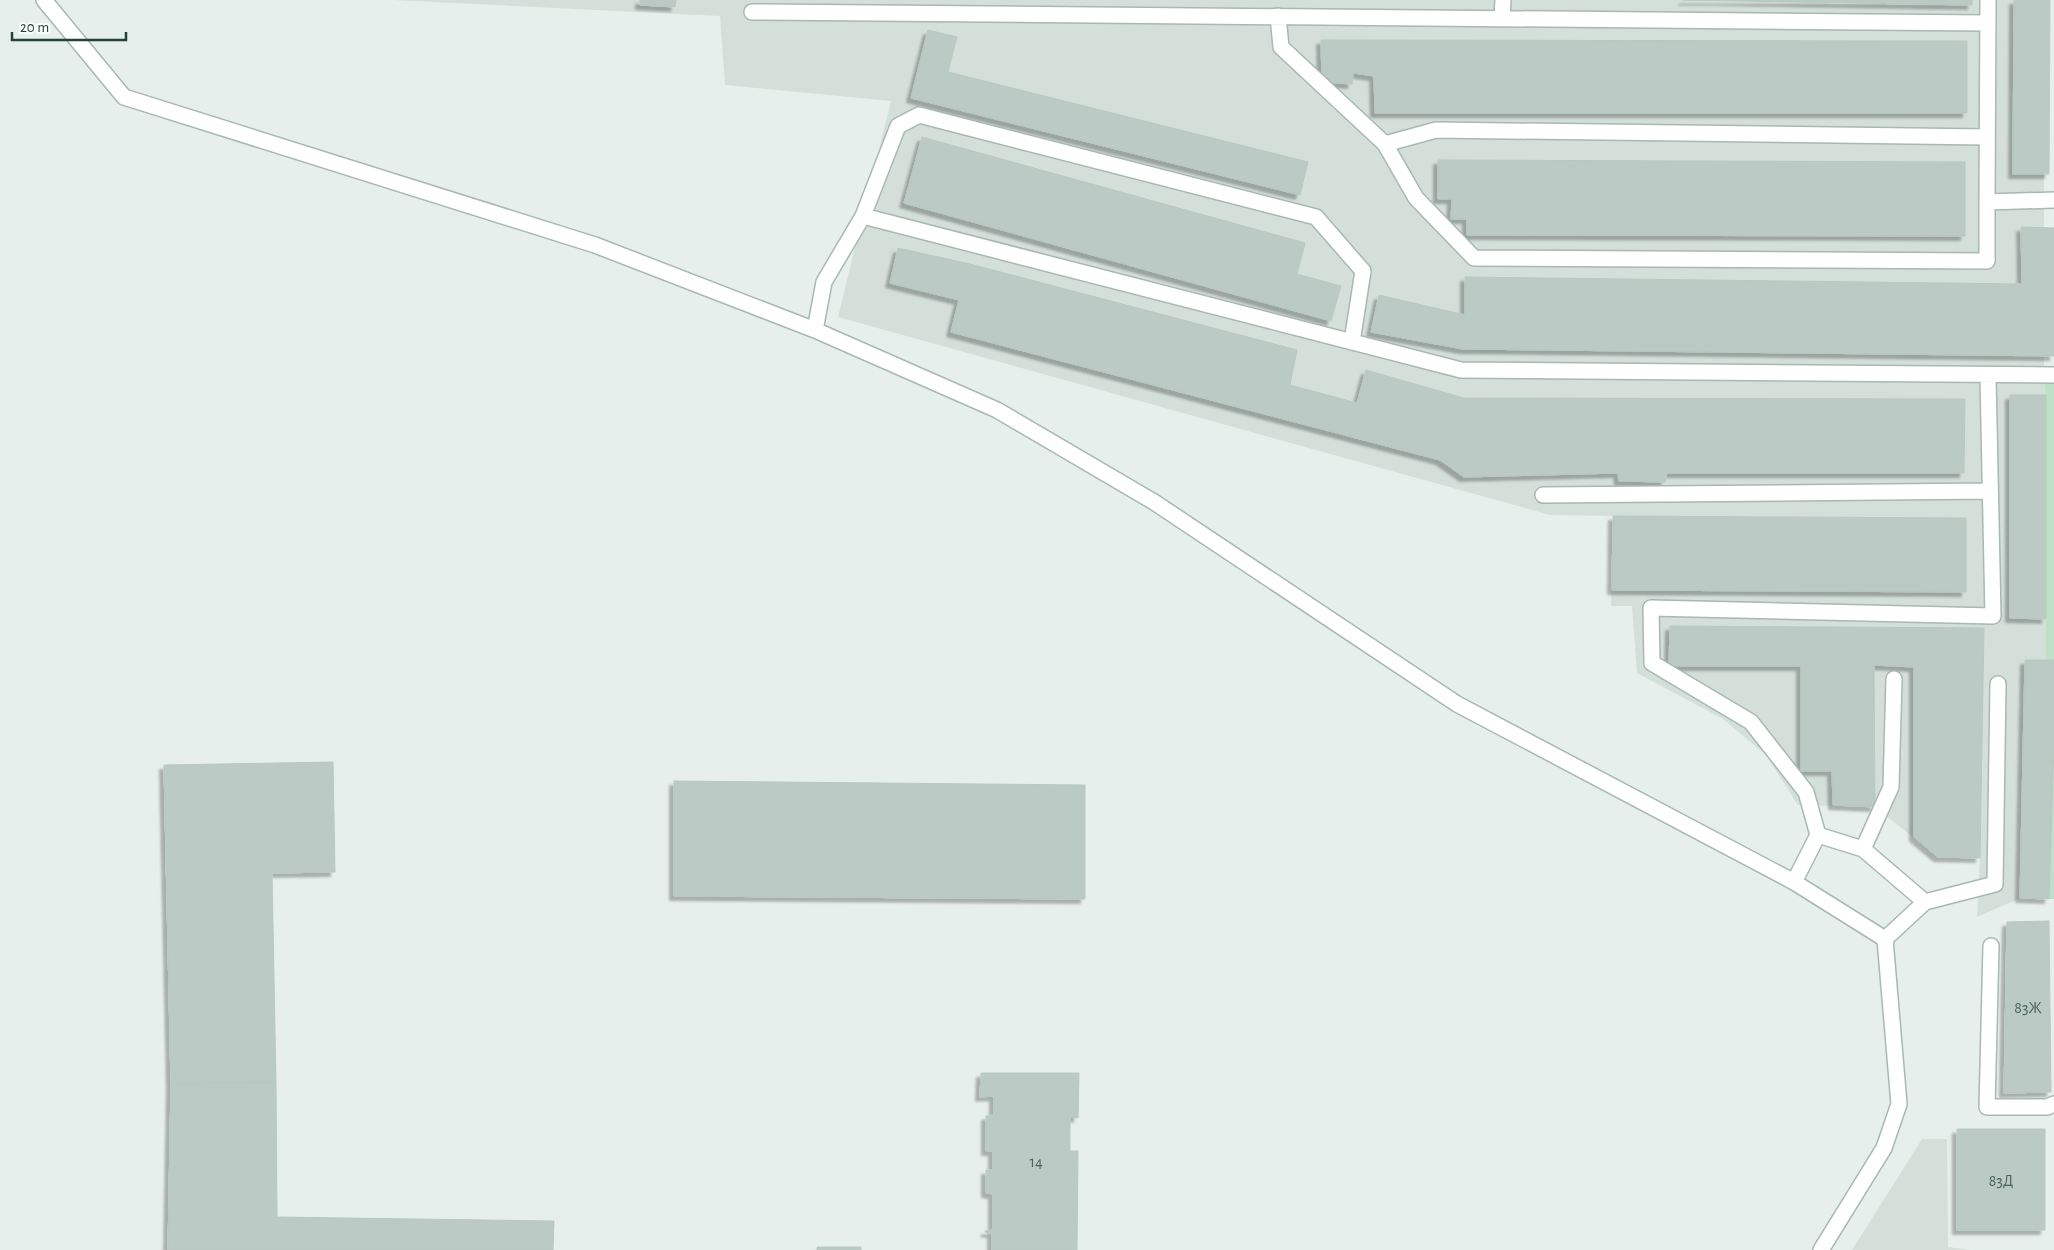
<svg xmlns="http://www.w3.org/2000/svg" width="2054" height="1250" viewBox="0 0 2054 1250" font-family="'Alegreya Sans',sans-serif">
  <defs>
    <filter id="shadow"><feDropShadow dx="-4.5" dy="4.5" stdDeviation="1" flood-color="#0004"/></filter>
  </defs>
  <rect width="100%" height="100%" fill="#e6efeb"/>
  <!-- built -->
  <path fill="#d4dfda" d="M393,0H2044V383L2046,395V659L2054,660V745L2049,899L2020,898L1977,917L1980,858L1938,857L1875,807L1798,805L1766,755L1723,719L1637,673L1632,606H1611L1613,516L1550,515L838,317L891,101L725,85L720,16Z
    M1922,1139H1947L1948,1247L1969,1250H1852Z"/>
  <!-- green -->
  <path fill="#bfe0c8" d="M2054,380V660H2046V395L2044,383Z
    M2054,745V899H2049Z"/>
  <!-- building -->
  <path fill="#bbcac4" stroke="#b8c9c2" filter="url(#shadow)" d="M640,0H676L675,7L640,5Z
    M1683,0H1972V5Z
    M2014,0H2050L2049,174H2013Z
    M928,30L957,37L948,72L1308,162L1300,195L911,98Z
    M1321,40L1967,41V113H1375L1374,76L1353,73L1352,84L1322,82Z
    M922,137L1305,243L1297,274L1341,286L1331,321L904,203Z
    M1438,160L1965,162V236L1467,235V219H1451L1452,199H1438Z
    M2021,227L2054,228V356L1463,349L1371,332L1379,295L1465,315V277L2022,284Z
    M898,248L970,264L1297,350L1290,385L1357,403L1366,370L1464,398L1965,399L1964,473H1667L1665,482L1619,481L1618,473L1464,477L1440,460L951,332L959,300L890,283Z
    M2010,395H2046V619L2010,618Z
    M1613,516L1966,518V592L1612,590Z
    M1670,626L1984,628L1980,858L1938,857L1914,837V667L1874,665L1875,807L1833,805L1832,771H1801V666H1669Z
    M2025,660H2054V745L2049,899L2020,898Z
    M333,762L335,872L272,873L276,1082L171,1084L164,765Z
    M674,781L1085,785V899L674,896Z
    M2049,921L2051,1092L2004,1093L2007,922Z
    M981,1073H1079L1078,1118L1070,1117V1151H1078L1077,1250H992V1233L985,1232V1231L993,1230V1194L986,1193V1170H993V1151H986V1116L994,1115V1096L980,1097Z
    M276,1082L277,1217L554,1221L553,1250H168L171,1084Z
    M1957,1129H2045V1230H1957Z
    M817,1247H861V1250H817Z"/>
  <g fill="none" stroke-linecap="round" stroke-linejoin="round">
    <!-- service casing -->
    <g stroke="#a8b8b2" stroke-width="18">
      <path id="service" d="M44,0L124,97L595,245L815,330L997,410L1154,502L1457,704L1794,882L1885,939L1925,902L1995,884L1998,684
        M1988,0L1987,202L2054,200
        M752,12L1988,23
        M1278,16L1281,47L1385,144
        M1502,17L1503,0
        M1987,202V261L1474,258L1416,198L1385,144L1436,130L1987,137
        M863,216L898,126L919,115L1316,217L1363,271L1352,342
        M815,330L824,282L863,216L1461,370L2054,375
        M1543,495L1990,491
        M1818,835L1863,849L1925,902
        M1863,849L1891,787L1894,679
        M1794,882L1818,835L1806,792L1751,722L1652,663L1651,608L1993,616L1988,376
        M1991,946L1987,1107H2047L2054,1104"/>
    </g>
    <!-- minor casing -->
    <g stroke="#a8b8b2" stroke-width="18">
      <path id="minor" d="M1821,1250L1884,1148L1899,1104L1885,939"/>
    </g>
    <!-- service -->
    <use href="#service" stroke="#fff" stroke-width="15"/>
    <!-- minor -->
    <use href="#minor" stroke="#fff" stroke-width="15"/>
  </g>
  <g text-anchor="middle" stroke-width="4" stroke-linejoin="round" paint-order="stroke">
    <!-- number labels -->
    <g font-size="16" fill="#4a645c">
      <text x="2028" y="1013">83Ж</text>
      <text x="1036" y="1167">14</text>
      <text x="2001" y="1186">83Д</text>
    </g>
  </g>
  <!-- scale -->
  <path d="M12 32v8h114v-8" fill="none" stroke="#24423a" stroke-width="2.5"/>
  <text x="20" y="32" font-size="15" fill="#24423a" stroke="#f7fbf9" stroke-width="4" paint-order="stroke">20 m</text>
</svg>
